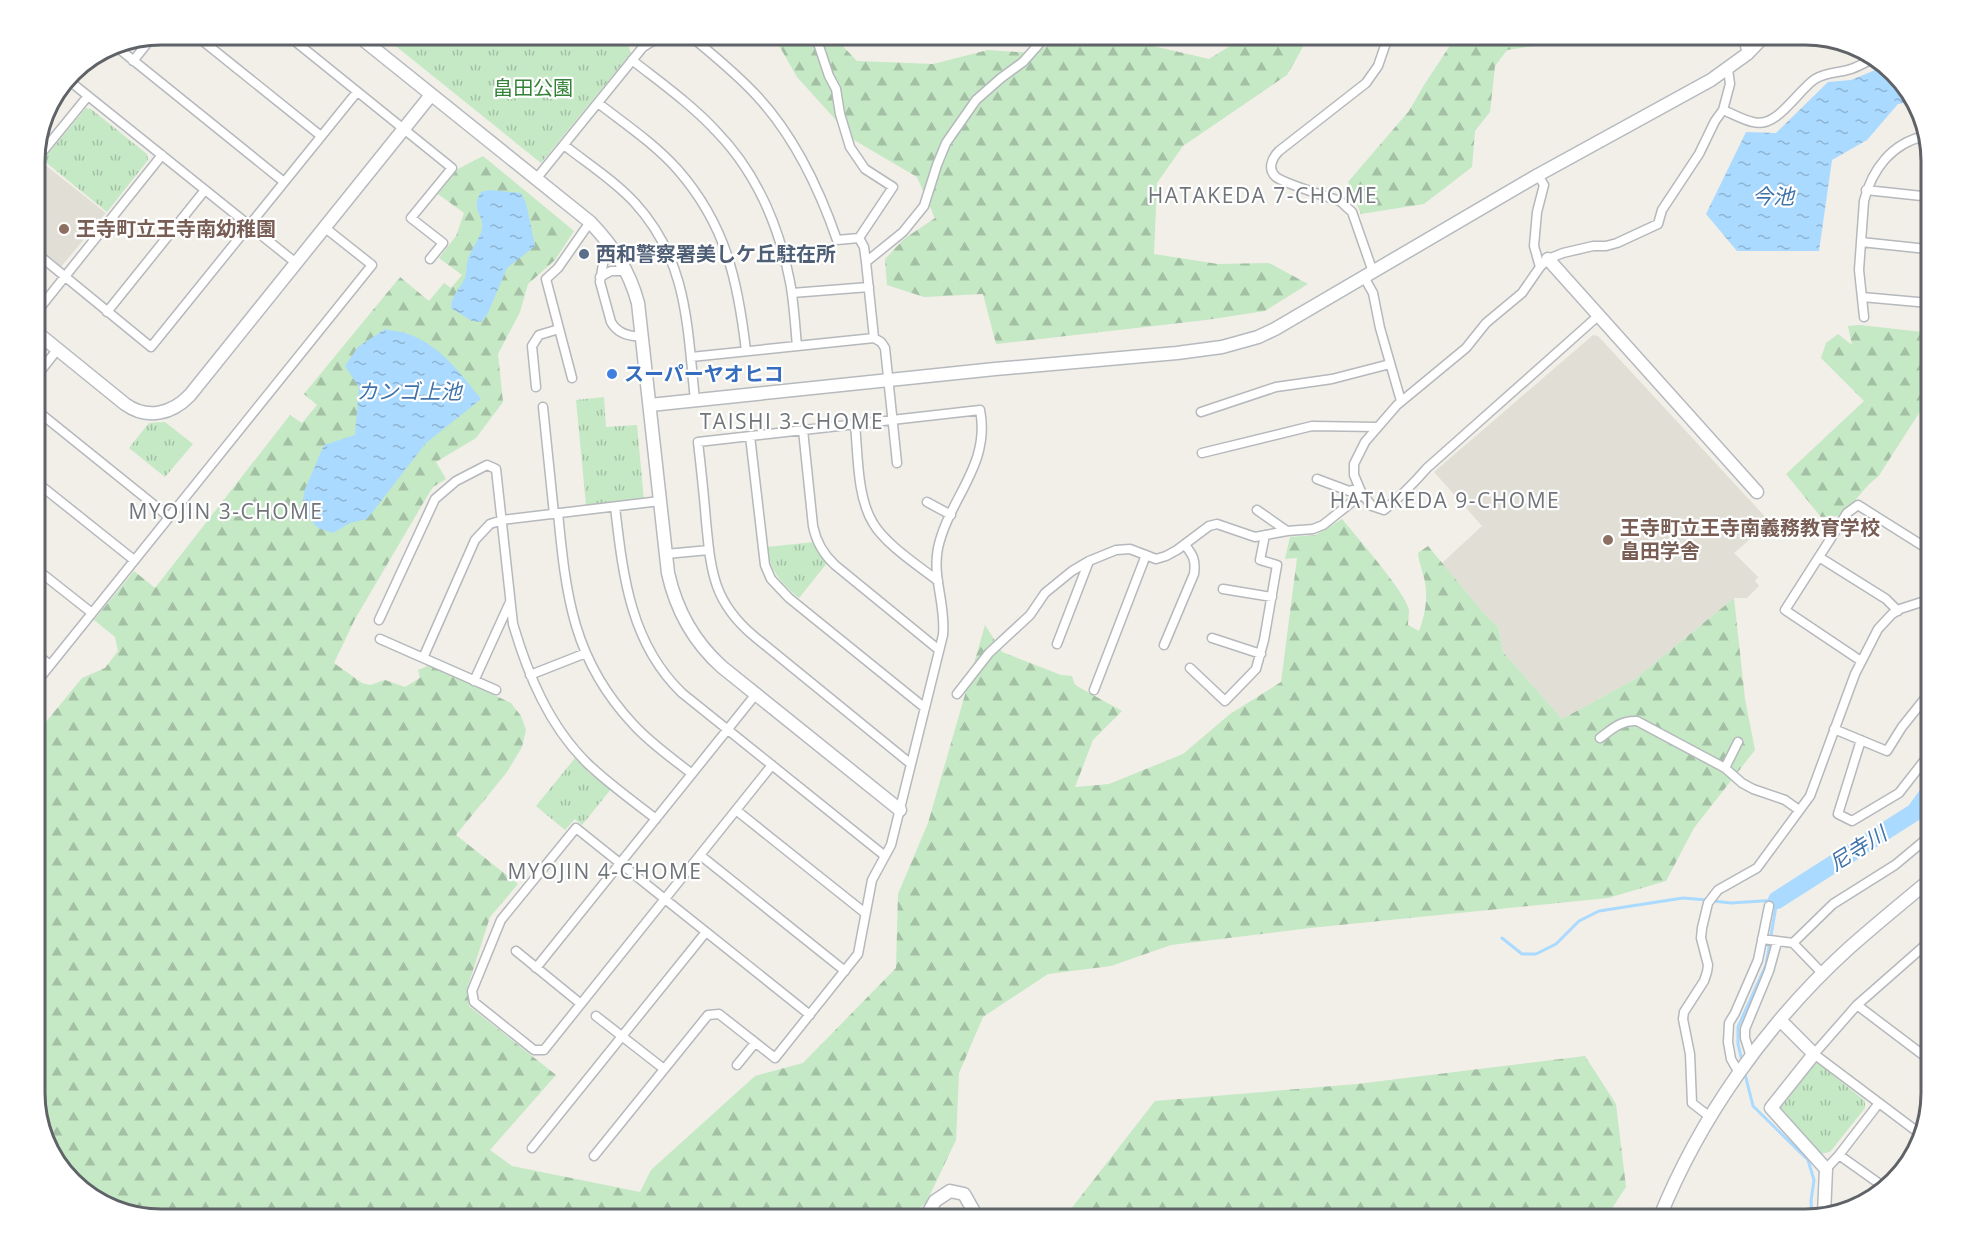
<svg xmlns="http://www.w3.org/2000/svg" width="1966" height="1254" viewBox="0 0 1966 1254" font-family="'Open Sans','Noto Sans JP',sans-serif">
  <defs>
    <pattern id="forest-firs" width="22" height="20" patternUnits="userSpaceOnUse" patternTransform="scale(1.5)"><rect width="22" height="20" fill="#c5e8c5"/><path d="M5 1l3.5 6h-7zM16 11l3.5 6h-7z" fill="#a3c0a4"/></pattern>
    <pattern id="park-tufts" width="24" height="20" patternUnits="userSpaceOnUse" patternTransform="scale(1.5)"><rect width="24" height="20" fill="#c5e8c5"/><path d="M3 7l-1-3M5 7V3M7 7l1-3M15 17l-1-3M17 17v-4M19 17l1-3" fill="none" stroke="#a3c0a4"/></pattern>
    <pattern id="water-ripples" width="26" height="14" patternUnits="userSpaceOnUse" patternTransform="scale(1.5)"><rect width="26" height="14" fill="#aadaff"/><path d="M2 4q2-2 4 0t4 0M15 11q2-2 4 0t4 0" fill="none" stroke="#8eb4d2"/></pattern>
  </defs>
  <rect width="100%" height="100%" fill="#f1efe8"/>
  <!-- education -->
  <path fill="#e1ded6" d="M40,161L106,213L60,268L35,245V168Z
    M1593,335L1598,336L1770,522L1734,553L1758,577L1755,581L1759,586L1747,598H1734L1635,679L1562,719L1503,652L1498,627L1483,612L1442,563L1482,526L1434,472Z"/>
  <!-- forest -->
  <path fill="url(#forest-firs)" d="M773,35H832L857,61L933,64L988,50L1035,53L1066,35H1144L1149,45L1209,59L1248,35H1292L1303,47L1287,75L1183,146L1157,183L1154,254L1218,264L1269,263L1308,284L1265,311L1206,320L996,344L983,294L924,297L887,285L885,259L904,239L935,218L917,177L854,140L797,77Z
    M1457,35H1607L1507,50L1495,66L1490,112L1475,131L1472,167L1424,204L1361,214L1348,182L1409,111L1424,85Z
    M483,156L574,231L555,260L528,284L520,312L498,354L503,402L476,438L436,462L446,479L433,487L425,500L355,619L334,663L362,683L370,685L385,680L405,687L420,678L418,670L430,665L511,703L521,716L526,730L522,747L507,772L456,835L518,884L490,917L467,989L469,1006L556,1075L490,1150L512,1166L640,1192L651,1170L755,1076L803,1063L896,968L898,894L928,823L985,625L1002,652L1061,675L1072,676L1075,685L1122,711L1093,740L1075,787L1109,784L1183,754L1230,714L1281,682L1297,558L1285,559L1290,537L1316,535L1342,519C1355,535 1407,594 1409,610C1409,615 1408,620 1408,625L1419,631C1425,615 1428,599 1425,582C1423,572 1419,563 1418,553L1428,546L1483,612L1498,627L1503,652L1562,719L1635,679L1734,598L1745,699L1755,750L1694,828L1666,881L1608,898L1310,928L1171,945L1111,966L1048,974L983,1017L959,1073L956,1140L926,1203L904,1219H161L91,1198L52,1156L35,1101V732L41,728L82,678L105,668L118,651L115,637L94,620L134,571L155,588L290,415L302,423L317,405L304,394L400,277L429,301L444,283L451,288L462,275L439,258L456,236L464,213L438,194L458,169Z
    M1931,315V393L1930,396L1878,477C1868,484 1865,489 1857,498C1852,505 1845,508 1840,516L1821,517L1786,474L1864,401L1821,358L1826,343L1838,334L1852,345L1848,326L1860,325L1931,333Z
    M1585,1056L1616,1104L1626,1187L1605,1219H1061L1064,1218L1155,1101L1357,1084Z"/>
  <!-- park -->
  <path fill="url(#park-tufts)" d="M382,35H624L631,53L541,163Z
    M86,108L91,109L147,154L148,160L107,212L43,160Z
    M604,397L606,427L637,425L644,501L586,505L576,400Z
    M165,422L193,444L165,477L129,448L149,423Z
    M814,542L827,563L799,598C781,583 770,571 767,547Z
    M575,758L590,774L611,789L582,825L575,819L565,830L536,806Z
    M1817,1062L1865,1101V1108L1830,1152L1820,1154L1781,1112V1103L1810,1063Z"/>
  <!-- water -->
  <path fill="url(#water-ripples)" d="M1885,66L1915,98L1916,101L1898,104L1867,140L1832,160L1819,251H1737L1706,214L1746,132L1776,133L1828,82L1851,80Z
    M489,190L521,193L526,203L535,246L507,268L488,313L481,322L472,321L451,308C451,295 460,289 465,278C467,272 466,265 468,259C471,250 477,242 481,233C487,214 469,212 481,192Z
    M385,329C392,331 401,331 408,334C440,345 460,373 481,399L426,443L367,519L350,523L333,533L318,528L301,509L305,489L324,445L355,435L359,387L345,366L358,347Z"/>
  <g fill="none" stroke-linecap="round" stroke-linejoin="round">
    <!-- stream -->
    <path stroke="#aadaff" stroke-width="3" d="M1713,901L1731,903L1777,900L1766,965L1738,1027V1044L1742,1061
      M1502,938L1522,954H1536L1556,944L1579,921L1599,911L1683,898L1707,900
      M1744,1070L1753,1106L1808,1160L1814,1180L1811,1201L1812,1218"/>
    <!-- river -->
    <path stroke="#aadaff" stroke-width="18" d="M1777,900L1915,812L1931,790"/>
    <!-- street casing -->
    <g stroke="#b5b8bc" stroke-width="11">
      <path id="street" d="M194,34L321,136
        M286,34L452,168L411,218L443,243L430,259
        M688,34C712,54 736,73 757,96C795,137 819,188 837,240L859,238
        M815,34L829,76L836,89L840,114L850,147L865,169L893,187L859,238L864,247L866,262
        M840,34C852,46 877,37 892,36C901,35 907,39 915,34
        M1745,34L1744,42L1747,54
        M113,44L284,182
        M632,60C661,83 691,104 716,131C756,172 779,226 790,282C794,303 795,325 797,346
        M133,61L153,36
        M67,79L296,263
        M598,103C625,124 655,144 678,170C726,225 738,281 746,351
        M1723,110C1733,114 1743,120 1753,122C1777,129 1797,91 1815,79C1826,72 1839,73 1851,69C1860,66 1868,61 1876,57
        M564,145C588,164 615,181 635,203C688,261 687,326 695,400
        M35,161L88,96
        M1538,175L1544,185L1537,212L1534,246L1540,267
        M536,179L643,47L664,34
        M1866,190L1931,197
        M607,240L600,282L611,322C618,334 630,337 643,336
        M1861,242L1927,249L1931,198
        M35,252L151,347L357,92
        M1373,272L1352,212L1340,201C1328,197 1283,183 1276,177C1267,169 1272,158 1279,151L1366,83L1378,66L1389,34
        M600,277L611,271H626
        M1364,277L1373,293L1380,328L1401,401
        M792,293L869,287
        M1862,297L1929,303
        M107,312L205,190
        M35,314L162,155
        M1598,316L1427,468C1414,483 1400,497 1384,510L1372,506L1362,494L1354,475V464L1365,442L1397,405L1466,348L1486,323L1522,293L1540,267L1548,259L1563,253L1593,246H1606L1617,243L1658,224L1662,210L1699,154L1715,121L1723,110L1730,84L1728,69
        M1864,317L1859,270L1864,201C1872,169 1892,143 1925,136
        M691,357L874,338
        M35,378L57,350
        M572,378L546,279L558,268L590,222
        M536,387L532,346L539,335L559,329
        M543,407L554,514
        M35,409L169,517
        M1201,412L1276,387L1332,379L1390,364
        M855,424C858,455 857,497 873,523C885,544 919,566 938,581
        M803,430L813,526C816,541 823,554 835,565L939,650
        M750,436L765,565L771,579L789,598L925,708
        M1202,453L1312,426L1377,427
        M897,463L885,348L881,342L874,338L866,262L903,232L924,206L937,165L946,143L976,100L1001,78L1023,62L1048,34
        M1317,479L1349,491L1359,488
        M35,481L134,560
        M927,502L951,515
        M615,507C623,575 630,643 682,693L885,856
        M1257,510L1287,531
        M558,513C566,596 573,660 633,724C650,743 672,758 692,774
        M666,554L709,550
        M1819,557L1886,599L1898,611
        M35,568L92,613
        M1223,589L1272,597
        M379,620L435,499L456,481L487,465L496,469L513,624C528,675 549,726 588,764C609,784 633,801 656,819
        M1212,638L1261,654
        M380,639L496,690
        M1057,644L1089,561
        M1164,645L1194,574C1196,560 1193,555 1185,545
        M35,653L50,665
        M423,658L475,540L490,524L502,520L660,501
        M1861,661L1785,610L1847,513L1858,505L1931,551
        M1190,668L1225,701L1256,669L1264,640L1277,565L1260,560L1265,535
        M530,675L586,653
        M474,681L510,602
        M35,684L372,265L324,227
        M1094,690L1146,555
        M957,694L989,653L1030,615L1045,593L1072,571L1089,561L1116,550L1130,549L1156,559L1166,556L1177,550L1209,526L1217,524L1255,537L1287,531L1313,529L1323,525L1362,494
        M1834,729L1887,751L1902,727L1930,692L1931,685
        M1600,738C1612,729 1621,720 1637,721L1725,768L1742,783L1753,789L1785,800L1799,810
        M1861,740L1838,814L1852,821L1899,793L1931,752
        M772,765L544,1050H534L474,1002L472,991L501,920L576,828C654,890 732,953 810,1015
        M1725,768L1738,742
        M736,810L865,913
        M700,855L845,971
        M1762,939L1793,943L1823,974
        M1793,943L1833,904L1895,865L1931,835
        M516,951L581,1004
        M536,968L756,694
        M1857,1005L1931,1061
        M596,1016L664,1069
        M1921,1053L1931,1039
        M1751,1057L1745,1038V1029L1769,971L1777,942
        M737,1065L755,1043
        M1739,1073L1731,1059L1728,1042L1729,1023L1735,1013L1758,960L1769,906
        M1710,1117L1692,1103L1690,1054L1683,1019L1684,1012L1704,981L1707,972L1708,965L1701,938L1702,928L1708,903L1718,890L1757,868L1810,796L1855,674L1878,629L1892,614L1900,609L1931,599
        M1919,1133L1814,1054L1857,1005L1931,940
        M532,1148L706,932
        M1839,1155L1884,1187
        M594,1156L708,1015L719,1014L775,1058L858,954L872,880L891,845L943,635C946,604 932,578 938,548C949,498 991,465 980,410L698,442C701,468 704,495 706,521C711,572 713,602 755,637L911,764
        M1826,1169L1839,1155L1879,1103"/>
    </g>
    <!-- secondary casing -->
    <g stroke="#b6babf" stroke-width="15">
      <path id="secondary" d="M356,34L590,222C613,246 629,270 638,303L668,573C676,609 694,642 722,667L900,810
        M1548,259L1757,492
        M35,331L125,404C147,420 172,414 190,395L431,95
        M650,405L995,369L1177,353L1222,347L1258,337L1275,329L1538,175L1711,80L1747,54L1766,34
        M1780,1020L1814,1054L1771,1108L1826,1169L1824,1214
        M925,1219L935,1201L950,1191L964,1194L973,1210L976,1219
        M1659,1219C1700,1117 1767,1023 1848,949C1875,925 1903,902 1931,879"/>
    </g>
    <!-- street -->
    <use href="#street" stroke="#fff" stroke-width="8"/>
    <!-- secondary -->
    <use href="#secondary" stroke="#fff" stroke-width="12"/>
  </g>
  <!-- markers -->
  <g fill="#8d6e63" stroke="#fff" stroke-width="2">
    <circle cx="64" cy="229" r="6"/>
    <circle cx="1608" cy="540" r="6"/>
  </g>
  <circle fill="#5c6f8a" stroke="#fff" stroke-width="2" cx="584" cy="254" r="6"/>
  <circle fill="#3f7fe0" stroke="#fff" stroke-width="2" cx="612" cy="374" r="6"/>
  <g text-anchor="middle" stroke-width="4.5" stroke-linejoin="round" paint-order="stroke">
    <!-- park labels -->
    <g font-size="20" fill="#348238" stroke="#fff">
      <text x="533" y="95">畠田公園</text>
    </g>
    <!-- education labels -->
    <g font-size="20" font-weight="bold" fill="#785e54" stroke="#fff" text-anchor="start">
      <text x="76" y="236">王寺町立王寺南幼稚園</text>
      <text x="1620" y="535">王寺町立王寺南義務教育学校<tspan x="1620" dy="23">畠田学舎</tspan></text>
    </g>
    <!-- service labels -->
    <g font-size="20" font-weight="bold" fill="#4e5e75" stroke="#fff" text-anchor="start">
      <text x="596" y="261">西和警察署美しケ丘駐在所</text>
    </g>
    <!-- shop labels -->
    <g font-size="20" font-weight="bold" fill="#366cbe" stroke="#fff" text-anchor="start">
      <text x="624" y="381">スーパーヤオヒコ</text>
    </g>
    <!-- neighbourhood labels -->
    <g font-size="21" letter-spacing="1.5" fill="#70757a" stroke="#fff">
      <text x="1263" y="203">HATAKEDA 7-CHOME</text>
      <text x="792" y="429">TAISHI 3-CHOME</text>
      <text x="1445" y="508">HATAKEDA 9-CHOME</text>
      <text x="226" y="519">MYOJIN 3-CHOME</text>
      <text x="605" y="879">MYOJIN 4-CHOME</text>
    </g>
    <!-- water labels -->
    <g font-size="21" font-style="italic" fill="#4174aa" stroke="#fff">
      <text x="1773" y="204">今池</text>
      <text x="409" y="399">カンゴ上池</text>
      <text transform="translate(1858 849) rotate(-32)" y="7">尼寺川</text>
    </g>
  </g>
  <!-- crop -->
  <path d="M0 0H1966V1254H0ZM161 45H1805A116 116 0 0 1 1921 161V1093A116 116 0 0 1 1805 1209H161A116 116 0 0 1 45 1093V161A116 116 0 0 1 161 45Z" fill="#fff" fill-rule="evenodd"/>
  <path fill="none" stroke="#5f6368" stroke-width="3" d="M161 45H1805A116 116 0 0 1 1921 161V1093A116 116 0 0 1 1805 1209H161A116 116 0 0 1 45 1093V161A116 116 0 0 1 161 45Z"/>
</svg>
